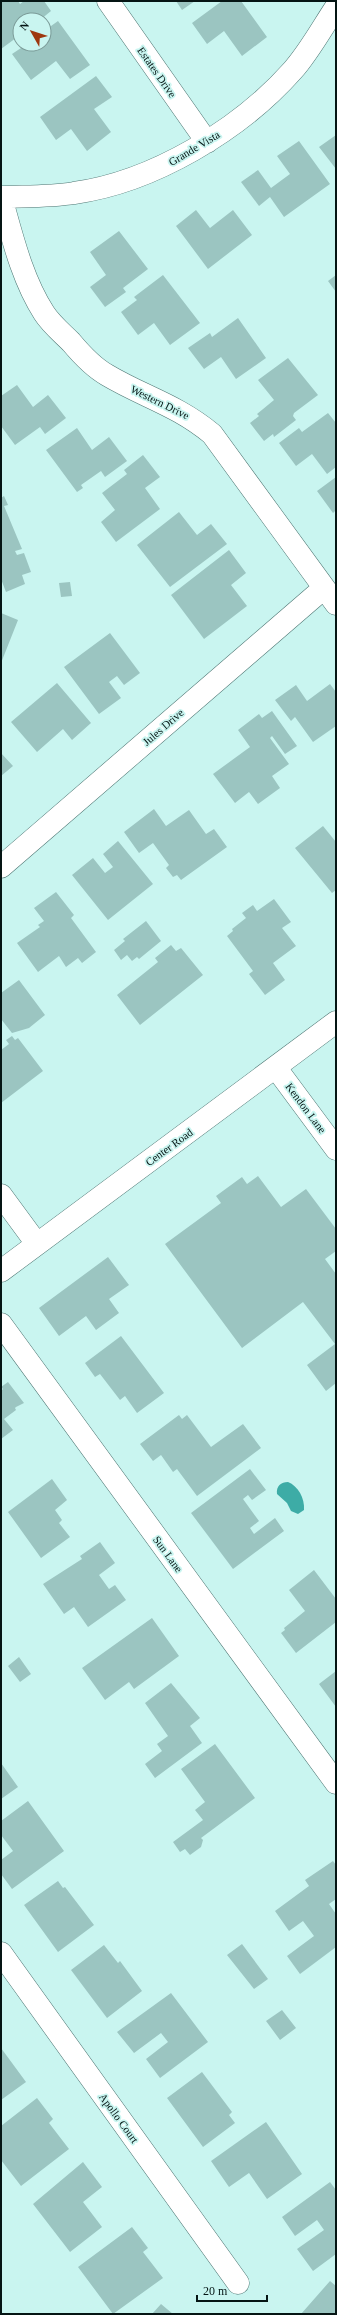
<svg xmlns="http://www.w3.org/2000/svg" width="337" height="2315" viewBox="0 0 337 2315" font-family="Georgia,serif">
  <rect width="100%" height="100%" fill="#c9f5f0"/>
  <!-- water -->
  <path fill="#3daca6" d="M288,1482C298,1486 305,1498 304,1510L298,1514L291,1511L287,1503L277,1494C276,1486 281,1482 288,1482Z"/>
  <!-- building -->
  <path fill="#9bc5c1" d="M1,1H18L20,4L24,1H44L51,11L40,20H20V35L1,49Z
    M176,1H195L182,10Z
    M222,1H241L267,37L242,56L224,31L207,44L192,23Z
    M58,21L90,65L70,79L56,61L31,80L12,54L27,44H44V31Z
    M96,76L112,97L94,109L111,132L87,151L71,129L56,140L40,117Z
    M336,135V169L319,147Z
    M299,141L330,184L284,217L270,197L259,206L241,182L258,170L271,188L290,174L277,156Z
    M196,210L210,228L233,210L252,235L208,269L176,226Z
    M119,231L148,269L123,288L126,292L105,307L90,287L106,275L90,252Z
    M163,275L200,323L170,345L154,323L138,335L121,312L137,300L134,297Z
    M336,275V292L328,281Z
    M238,318L266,358L236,379L221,357L204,369L188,348L210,333L212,337Z
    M288,358L318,395L294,413L293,416L296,420L274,437L273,434L264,441L250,423L259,416L257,414L274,400L258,380Z
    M17,385L33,407L48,395L66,418L45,434L40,427L15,445L1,426V396Z
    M328,413L336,423V467L327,474L312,454L296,466L279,443L299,428L302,432Z
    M77,428L92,450L109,437L127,461L105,477L101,471L81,485L83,488L77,492L46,450Z
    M143,455L160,477L145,488L160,509L116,542L101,522L115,510L102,493L127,474L124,470Z
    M336,477V510L333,513L317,491Z
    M4,496L8,505L4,506L22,549L15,551L17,555L24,553L31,572L22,575L25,584L6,592L1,579V498Z
    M179,512L197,535L211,524L227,544L170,587L137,545Z
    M229,550L246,573L231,585L247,606L204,639L171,595Z
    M70,582L72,596L61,597L59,583Z
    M1,613L18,620L1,663Z
    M110,633L140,673L124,685L117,676L109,682L121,698L99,714L64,667Z
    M57,683L91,723L72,740L63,729L37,752L11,722Z
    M330,684L336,692V726L313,742L295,717L291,721L275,700L296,685L307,701Z
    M272,711L297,746L285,754L272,736L270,738L289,764L272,776L280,788L258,804L249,792L235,803L213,774L250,747L238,730L259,714L262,718Z
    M1,753L13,766L1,776Z
    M154,809L166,826L189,810L206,834L214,829L227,847L181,880L177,875L173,877L166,868L169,865L153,843L139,853L124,832Z
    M323,826L336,842V890L332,893L295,848Z
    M118,841L153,884L108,920L72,875L93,858L105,873L113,867L103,854Z
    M56,892L74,915L71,918L96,952L82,963L78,958L66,967L59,956L38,972L17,943L40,927L38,925L44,921L34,908Z
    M274,899L291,922L282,928L296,946L273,963L285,980L265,995L249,974L253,971L227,936L233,931L232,929L246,918L242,913L253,905L257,911Z
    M146,921L161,941L139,959L137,957L132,961L127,955L121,960L114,950L125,941L123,939Z
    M171,945L176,951L181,948L203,975L140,1025L117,995L158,962L155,958Z
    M19,980L45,1015L29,1028L12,1033L1,1019V993Z
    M12,1036L15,1040L18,1038L43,1071L1,1103V1050L9,1044L6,1040Z
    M258,1176L281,1207L306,1189L336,1229V1251L325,1259L336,1274V1383L326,1391L307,1365L335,1344L303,1302L242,1348L165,1244L221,1203L216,1196L242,1177L247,1184Z
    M108,1257L129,1285L109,1299L119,1313L96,1330L86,1316L59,1336L39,1308Z
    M121,1336L164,1393L137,1413L125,1396L120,1400L100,1374L95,1377L85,1363Z
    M8,1382L24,1403L16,1407L15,1408L16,1410L4,1419L13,1430L1,1439V1391L3,1389L1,1387Z
    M179,1415L182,1419L187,1415L211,1447L243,1424L261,1448L197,1496L177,1469L173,1472L161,1455L153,1461L140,1444Z
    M250,1469L266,1490L252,1500L248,1495L243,1499L259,1521L250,1528L254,1534L275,1518L284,1531L233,1569L191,1513Z
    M52,1479L67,1500L55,1510L62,1520L59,1523L70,1537L41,1558L8,1512Z
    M100,1542L115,1563L99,1575L109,1589L115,1585L126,1600L88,1627L74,1607L64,1614L43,1584L82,1559L80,1556Z
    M314,1570L336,1599V1622L296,1653L281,1633L285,1630L284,1628L305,1611L289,1590Z
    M152,1618L179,1656L134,1689L129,1682L105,1700L82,1668Z
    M19,1657L31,1674L20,1682L8,1666Z
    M336,1671V1707L319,1684Z
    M171,1683L200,1718L190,1726L202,1743L155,1778L145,1764L162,1751L157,1744L168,1736L145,1703Z
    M215,1744L255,1798L201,1838L203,1840L201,1847L190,1855L185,1849L180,1852L173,1842L203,1820L195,1810L205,1802L181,1769Z
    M1,1763L18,1787L1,1799Z
    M28,1801L64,1851L12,1889L1,1874V1860L13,1851L1,1835V1821Z
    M333,1861L336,1865V1899L329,1904L336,1914V1947L300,1974L287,1956L314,1936L303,1921L289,1931L275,1911L309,1886L305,1880Z
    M58,1881L63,1888L65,1887L94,1925L58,1952L24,1905Z
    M242,1944L268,1979L254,1989L227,1955Z
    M104,1945L118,1963L120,1961L142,1991L107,2018L71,1970Z
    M171,1993L208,2042L160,2078L146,2059L168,2042L161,2033L134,2053L117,2032Z
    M282,2010L296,2028L280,2040L266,2021Z
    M1,2048L26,2082L1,2100Z
    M202,2072L232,2112L229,2115L235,2123L203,2147L167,2098Z
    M37,2098L53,2119L49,2123L69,2149L21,2186L1,2160V2126Z
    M266,2122L302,2174L267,2199L249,2173L229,2187L211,2161Z
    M83,2162L102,2187L83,2202L102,2227L70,2252L33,2204Z
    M330,2182L336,2190V2254L313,2271L297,2249L324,2230L317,2220L295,2236L282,2217Z
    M132,2227L148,2248L143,2252L163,2278L113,2314L78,2267Z
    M330,2281L336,2286V2314H301Z
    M161,2304L173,2314H152Z"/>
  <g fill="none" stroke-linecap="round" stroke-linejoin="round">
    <!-- street casing -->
    <g stroke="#4d7572" stroke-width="23">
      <path id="street" d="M108,1L207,142
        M1,197C12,236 22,279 44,313C51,324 62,333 71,342C81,354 93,367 107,375C144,397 177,405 212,434L336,604
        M1,197C25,196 50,197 74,193C153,182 240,130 293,70C309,52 322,28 336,7
        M1,867L324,588
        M276,1068L336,1149
        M1,1195L37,1244
        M1,1271L336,1022
        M1,1324L336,1783
        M1,1953L238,2283"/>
    </g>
    <!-- street -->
    <use href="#street" stroke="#fff" stroke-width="22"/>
  </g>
  <g text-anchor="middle" stroke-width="3.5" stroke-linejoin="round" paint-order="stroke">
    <!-- street labels -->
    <g font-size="11" fill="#051514" stroke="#c9f5f0">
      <text transform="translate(157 72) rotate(55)" y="4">Estates Drive</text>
      <text transform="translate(194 148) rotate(-31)" y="4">Grande Vista</text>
      <text transform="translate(160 402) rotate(26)" y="4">Western Drive</text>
      <text transform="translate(163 727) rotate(-41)" y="4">Jules Drive</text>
      <text transform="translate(306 1108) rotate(53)" y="4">Kendon Lane</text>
      <text transform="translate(169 1147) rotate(-36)" y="4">Center Road</text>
      <text transform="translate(168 1554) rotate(54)" y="4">Sun Lane</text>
      <text transform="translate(119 2118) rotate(54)" y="4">Apollo Court</text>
    </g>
  </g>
  <!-- border -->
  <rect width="337" height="2315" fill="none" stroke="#051514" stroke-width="4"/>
  <!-- north arrow -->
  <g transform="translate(32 32) rotate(309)"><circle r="19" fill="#c9f5f0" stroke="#7b9b98"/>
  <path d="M0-3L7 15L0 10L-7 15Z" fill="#9e380f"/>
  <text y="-6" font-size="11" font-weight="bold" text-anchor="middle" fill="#051514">N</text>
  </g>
  <!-- scale -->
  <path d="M197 2295v6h70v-6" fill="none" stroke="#051514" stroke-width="2"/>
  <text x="203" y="2295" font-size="12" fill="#051514" stroke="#c9f5f0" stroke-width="3" paint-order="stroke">20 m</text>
</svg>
